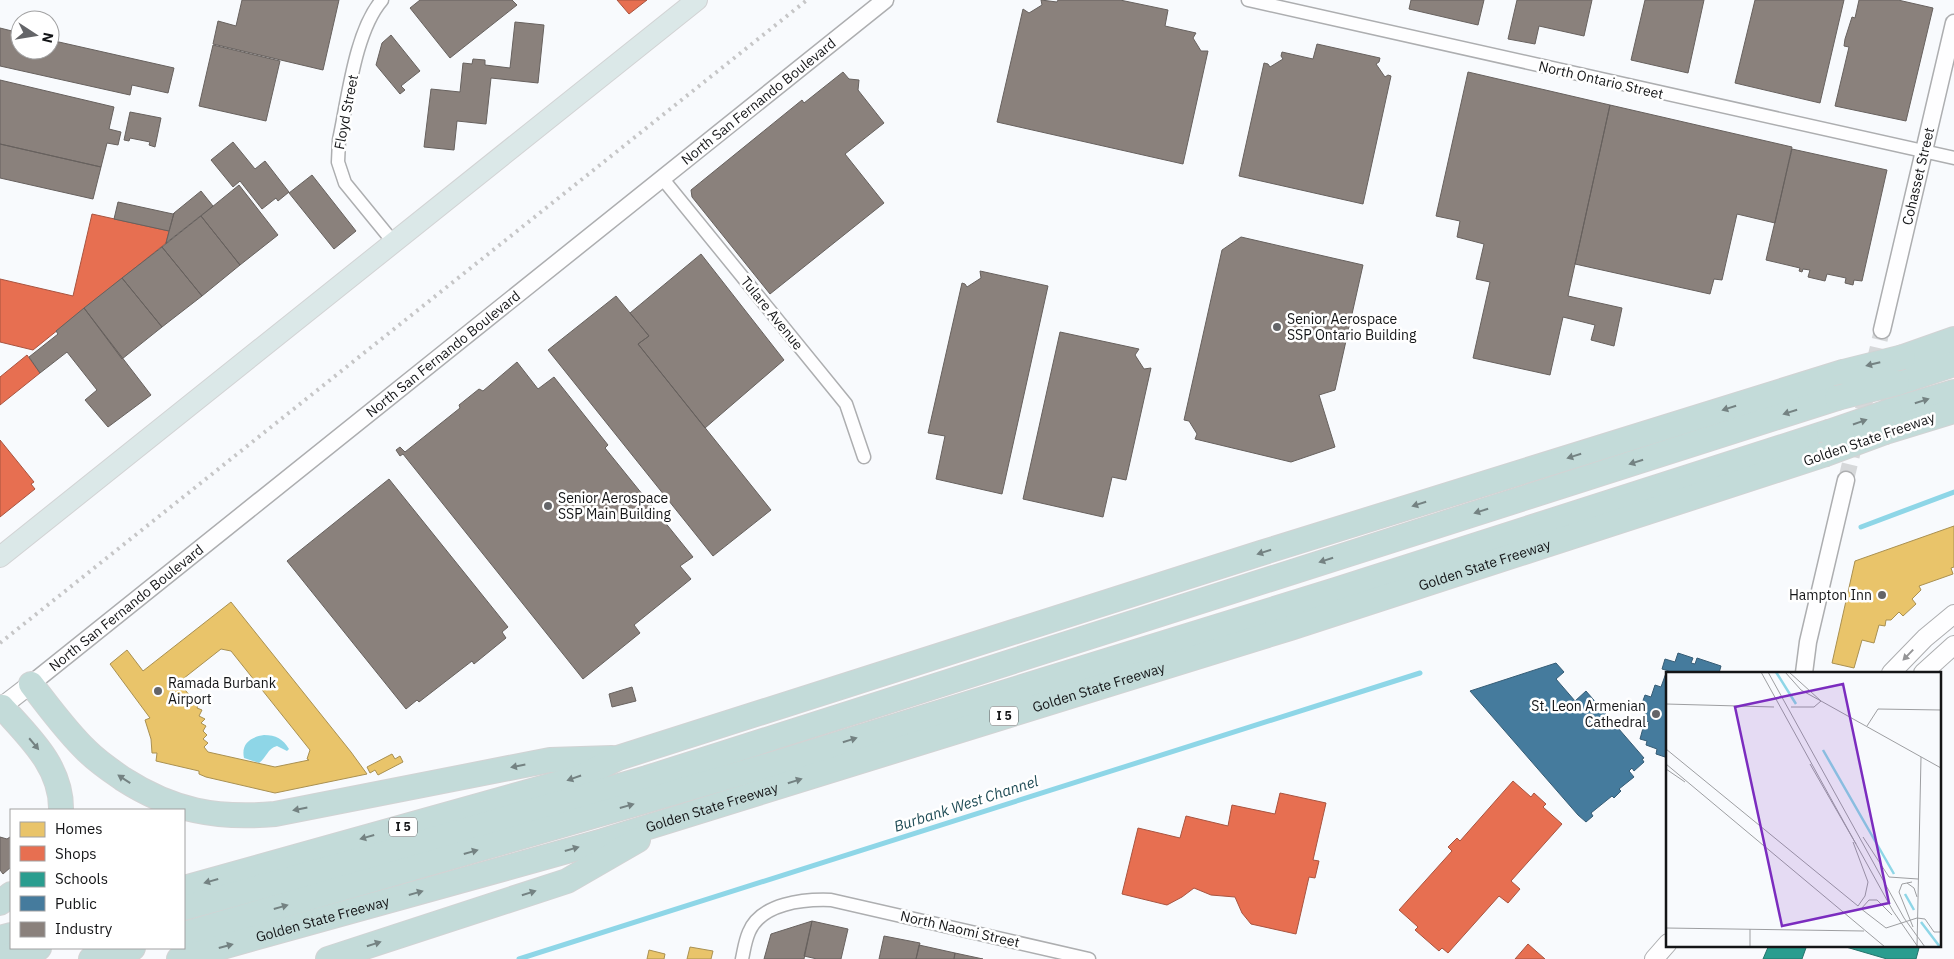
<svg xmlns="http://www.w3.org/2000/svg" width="1954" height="959" viewBox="0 0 1954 959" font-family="'IBM Plex Sans',sans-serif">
  <rect width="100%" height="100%" fill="#f8fafd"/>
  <!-- water -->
  <path fill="#8ed6e7" d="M264,735C276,735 283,739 289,749L287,751L277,746C267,749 267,757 259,763L244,758C241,744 250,737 264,735Z"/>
  <!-- homes -->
  <path fill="#e9c46a" stroke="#a99051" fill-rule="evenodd" d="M1954,526V567L1951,568L1953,574L1919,586L1921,590L1912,599L1916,604L1903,616L1899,612L1891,620H1886L1885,626L1879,625L1874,643L1862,640L1854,668L1832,663L1855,561Z
    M231,602L351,752L367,774L275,793L206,777L199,774V771L156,761L157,753H152L151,739L145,720L150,718L110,664L127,650L143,671ZM221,649L231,651L310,750L307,759L309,760L275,767L208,752L204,747L208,743L203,739L207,735L203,731L206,726L201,723L205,719L199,716L202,710L197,708L199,702L193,700L179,682Z
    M392,754L395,759L400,756L403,762L378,775L375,770L370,773L367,767Z
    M690,947L713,951L711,959H687Z
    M649,950L665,954L664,959H647Z"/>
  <!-- shops -->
  <path fill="#e76f51" stroke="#a85440" d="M617,0H647L629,14Z
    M92,214L169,231L166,243L33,350L0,342V279L73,296Z
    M27,355L40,373L0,405V377Z
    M0,440L34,482L31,484L35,489L0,517Z
    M1513,781L1531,797L1534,793L1546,804L1543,807L1562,824L1511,881L1520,889L1508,903L1499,896L1448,953L1442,948L1439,951L1415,930L1418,927L1399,910L1452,851L1448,847L1457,838L1460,841Z
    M1280,793L1326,803L1313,860L1319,861L1315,878L1309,877L1296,934L1251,924L1242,913L1235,897L1211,895L1194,888L1182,897L1167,905L1122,894L1138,828L1180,838L1186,816L1228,826L1232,805L1275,814Z
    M1528,944L1545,959H1515Z"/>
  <!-- schools -->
  <path fill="#2a9d8f" stroke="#23746b" d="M1769,945H1807L1802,959H1763Z
    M1847,945H1912L1919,948L1916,959H1887L1846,947Z"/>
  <!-- public -->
  <path fill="#457b9d" stroke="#365c75" d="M1678,653L1693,658L1691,663L1695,664L1697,658L1721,666L1719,673H1669V671L1662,669L1665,659L1675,662Z
    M1556,663L1564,672L1556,679L1575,701L1586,691L1644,758L1642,759L1644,762L1634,771L1632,768L1629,771L1634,777L1619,789L1621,791L1614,798L1612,796L1591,813L1593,816L1586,822L1578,815L1470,691Z
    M1666,673L1668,674V758L1656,754L1657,749L1646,745L1647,741L1640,739L1643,728L1647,729L1649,722L1643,720L1647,708L1641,706L1645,695L1651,697L1655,685L1661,687Z"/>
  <!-- industry -->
  <path fill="#8a817c" stroke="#67615e" d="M242,0H339L323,70L213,44L218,21L236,26Z
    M420,0H512L517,5L450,58L410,8Z
    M1041,0L1057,2L1058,0H1120L1168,10L1165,26L1196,33L1193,38L1201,51H1208L1183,164L997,122L1023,9L1029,13L1042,5Z
    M1411,0H1484L1478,25L1409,9Z
    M1517,0H1592L1584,36L1539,26L1535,44L1508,39Z
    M1645,0H1704L1688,73L1631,60Z
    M1755,0H1844L1820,103L1735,83Z
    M1859,0H1898L1933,8L1906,121L1835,106L1849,47L1844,46L1845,39L1852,17L1855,18Z
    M515,22L544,25L538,83L491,78L486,124L457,121L454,150L424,147L431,89L460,92L463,63L472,64L473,59L485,60V65L510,68Z
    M0,28L20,33V50H50V40L174,68L168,93L132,85L130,95L0,66Z
    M391,35L420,71L401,86L405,90L400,94L376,65L382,43Z
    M1317,44L1380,58L1379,62L1376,64L1385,77L1388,75L1391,76L1363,204L1239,176L1264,63L1268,64L1270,67L1283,59L1281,56L1282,52L1313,59Z
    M213,45L280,61L266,121L199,106Z
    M843,72L849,79L859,80L858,90L884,123L845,154L884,203L770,294L692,197L691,190L802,100L804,103Z
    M1468,72L1610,105L1568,296L1622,308L1614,346L1591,340L1595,325L1563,317L1550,375L1473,358L1490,282L1476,279L1484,244L1457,237L1460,221L1436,216Z
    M0,80L114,107L109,129L121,132L118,145L107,143L101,167L0,144Z
    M1610,105L1792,147L1775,223L1737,214L1722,280L1714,279L1710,294L1575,264Z
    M130,112L161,118L155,147L149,145L150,142L130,138L129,141L124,140Z
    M233,142L255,169L265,161L289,192L278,201L276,198L262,209L240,181L233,187L211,160Z
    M0,144L101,167L93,199L0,178Z
    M1792,149L1887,170L1862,281L1854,280L1853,285L1845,283L1846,278L1827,274L1825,281L1808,277L1810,270L1803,269L1802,272L1799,271L1800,268L1766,260Z
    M312,175L356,231L334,249L289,193Z
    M239,185L278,235L240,265L201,216Z
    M201,191L213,206L166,243L174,213Z
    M118,202L173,214L174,213L169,231L114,219Z
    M201,216L240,265L202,296L162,247Z
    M1241,237L1363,265L1335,390L1319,395L1335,447L1291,462L1195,439L1197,434L1189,421L1184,420L1222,250Z
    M162,247L202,296L162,327L122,278Z
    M701,254L784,360L705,428L638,344L649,336L630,313Z
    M980,271L1048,286L1002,494L936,479L945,436L928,433L962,283L965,284L967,287L981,278Z
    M122,278L162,327L122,359L84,308Z
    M616,296L649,336L638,344L771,510L713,556L548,350Z
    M84,308L151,395L108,427L85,400L97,390L67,352L40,373L29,357L58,334L56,331Z
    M1060,332L1139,349L1135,355L1144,369L1151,368L1126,480L1112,477L1103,517L1023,499Z
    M517,362L538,389L554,377L608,445L605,448L693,557L680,566L691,579L634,625L640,633L583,679L403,454L400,456L396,450L400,447L405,452L460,408L459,405L479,389L483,391Z
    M389,479L508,627L502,632L506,638L474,664L472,661L419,702L417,700L406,709L287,561Z
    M632,687L636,701L612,707L609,694Z
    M0,837L7,839L10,837L11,839V867L3,874L0,870Z
    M812,921L848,929L841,959H817L804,956Z
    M812,921L804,959H764L771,934Z
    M884,936L920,943L916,959H879Z
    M919,945L955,953L954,959H916Z
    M955,953L983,959H954Z"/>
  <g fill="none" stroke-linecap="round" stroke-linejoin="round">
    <!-- stream -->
    <path stroke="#8ed6e7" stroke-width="5" d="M1861,527L1954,492
      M519,959L1420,673"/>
    <!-- tertiary-tunnel -->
    <path stroke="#d6d8da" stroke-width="16" stroke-dasharray="16 8" stroke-linecap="butt" d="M1846,480L1882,330"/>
    <!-- minor casing -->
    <g stroke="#adaeb0" stroke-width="15">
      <path id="minor" d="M382,0C355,31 348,99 339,140L338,162L345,183L394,243
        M1248,0L1954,158
        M662,178L846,404L864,457
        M742,959C744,950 745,941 749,932C761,903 804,899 831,900L1089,959"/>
    </g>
    <!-- tertiary casing -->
    <g stroke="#adaeb0" stroke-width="19">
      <g id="tertiary">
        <path id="s1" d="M1882,330L1954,23"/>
        <path d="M1804,673L1808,642L1846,480"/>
        <path id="s2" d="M31,684L885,0"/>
      </g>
    </g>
    <!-- secondary casing -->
    <g stroke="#adaeb0" stroke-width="20">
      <path id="secondary" d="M1891,673L1925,638L1954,614
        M1923,673L1954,645
        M0,708L31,684
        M1654,959L1668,943"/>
    </g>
    <!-- primary casing -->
    <g stroke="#d2d3d4" stroke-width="22">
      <path id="primary" d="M0,557L697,0"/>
    </g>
    <!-- motorway casing -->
    <g stroke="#d2d3d4" stroke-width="26">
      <g id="motorway">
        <path d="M1903,357L1954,339"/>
        <path d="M1897,383L1954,364"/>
        <path d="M1890,411L1954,392"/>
        <path d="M1885,432L1954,411"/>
        <path d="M31,684C49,707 66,731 87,751C98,762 110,770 123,779C173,811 216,819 275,814L550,760L612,758"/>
        <path d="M2,707C29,737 62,767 61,810"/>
        <path d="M184,888L578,778L618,758L1261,553L1843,372"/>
        <path d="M0,903L11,894"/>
        <path d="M184,908L395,850L647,778L1837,398"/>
        <path d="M184,934L773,764L1336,590L1829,432"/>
        <path d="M0,938L11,935"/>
        <path d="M0,958L39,948"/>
        <path d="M91,959L133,948"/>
        <path id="s3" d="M179,959L603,841L1290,628L1823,455"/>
        <path d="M328,959L567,881L638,840"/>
      </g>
    </g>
    <!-- minor -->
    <use href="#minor" stroke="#fefeff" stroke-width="12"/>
    <!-- tertiary -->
    <use href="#tertiary" stroke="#fefeff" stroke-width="16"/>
    <!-- secondary -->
    <use href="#secondary" stroke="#fefeff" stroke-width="18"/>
    <!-- primary -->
    <use href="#primary" stroke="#dbe8e8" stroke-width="20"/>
    <!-- motorway -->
    <use href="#motorway" stroke="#c3dbd9" stroke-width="24"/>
    <!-- rail -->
    <path stroke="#c6c6c7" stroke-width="4" stroke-dasharray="2.5 5" stroke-linecap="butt" d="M0,643L807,0"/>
    <!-- motorway-bridge casing -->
    <g stroke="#d2d3d4" stroke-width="26" stroke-linecap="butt">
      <path id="motorway-bridge" d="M1843,372L1903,357
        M1837,398L1897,383
        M1829,432L1890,411
        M1823,455L1885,432"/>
    </g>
    <!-- motorway-bridge -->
    <use href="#motorway-bridge" stroke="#c3dbd9" stroke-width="24"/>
  </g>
  <!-- one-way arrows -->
  <defs><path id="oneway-solid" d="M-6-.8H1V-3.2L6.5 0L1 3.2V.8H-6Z" transform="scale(1.25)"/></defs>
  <g fill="#748282">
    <use href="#oneway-solid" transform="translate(1873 364) rotate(166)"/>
    <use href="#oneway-solid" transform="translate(1922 401) rotate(-17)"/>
    <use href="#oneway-solid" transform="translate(1729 408) rotate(162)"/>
    <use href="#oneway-solid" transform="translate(1790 412) rotate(162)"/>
    <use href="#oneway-solid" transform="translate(1860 422) rotate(-19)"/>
    <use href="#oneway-solid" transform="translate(1574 456) rotate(163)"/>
    <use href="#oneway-solid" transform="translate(1636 462) rotate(162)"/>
    <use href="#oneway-solid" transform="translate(1419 504) rotate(163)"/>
    <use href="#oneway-solid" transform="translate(1481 511) rotate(163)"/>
    <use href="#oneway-solid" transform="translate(1264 552) rotate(163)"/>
    <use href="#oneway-solid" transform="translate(1326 560) rotate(162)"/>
    <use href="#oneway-solid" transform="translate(850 740) rotate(-17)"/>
    <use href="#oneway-solid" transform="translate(34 744) rotate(50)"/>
    <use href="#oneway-solid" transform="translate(518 766) rotate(169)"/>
    <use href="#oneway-solid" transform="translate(574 778) rotate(161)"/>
    <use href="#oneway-solid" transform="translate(124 779) rotate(-147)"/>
    <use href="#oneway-solid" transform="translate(795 781) rotate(-17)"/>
    <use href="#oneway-solid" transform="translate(627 806) rotate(-16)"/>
    <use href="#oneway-solid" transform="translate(300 809) rotate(169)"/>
    <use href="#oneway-solid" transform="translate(367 837) rotate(164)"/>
    <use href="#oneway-solid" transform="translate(572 849) rotate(-16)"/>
    <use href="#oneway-solid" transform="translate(471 852) rotate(-16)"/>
    <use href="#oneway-solid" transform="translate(211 881) rotate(164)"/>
    <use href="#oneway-solid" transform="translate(416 893) rotate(-16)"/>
    <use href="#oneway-solid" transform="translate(529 893) rotate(-18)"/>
    <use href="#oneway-solid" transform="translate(281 907) rotate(-16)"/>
    <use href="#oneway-solid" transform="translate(374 944) rotate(-18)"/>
    <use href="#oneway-solid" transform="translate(226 946) rotate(-15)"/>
  </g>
  <use fill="#959597" href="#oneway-solid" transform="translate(1908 655) rotate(134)"/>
  <!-- markers -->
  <g fill="#646568" stroke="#fff" stroke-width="2">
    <circle cx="1277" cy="327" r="5"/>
    <circle cx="548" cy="506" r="5"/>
    <circle cx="1882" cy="595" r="5"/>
    <circle cx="158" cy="691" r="5"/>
    <circle cx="1656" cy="714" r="5"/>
  </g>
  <g text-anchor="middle" stroke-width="5" stroke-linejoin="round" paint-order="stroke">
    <!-- shield labels -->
    <g fill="#fff" stroke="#5a5b5d" stroke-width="1">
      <rect x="990" y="706.5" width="28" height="19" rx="4"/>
      <rect x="389" y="817.5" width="28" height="19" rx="4"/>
    </g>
    <g font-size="12" font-weight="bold" fill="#141517">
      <text x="1004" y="720">I 5</text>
      <text x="403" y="831">I 5</text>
    </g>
    <!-- street labels -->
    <g font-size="14" fill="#141517" stroke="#fff">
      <text transform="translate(1601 80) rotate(13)" y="5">North Ontario Street</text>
      <text dy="5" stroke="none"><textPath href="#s2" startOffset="932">North San Fernando Boulevard</textPath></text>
      <text transform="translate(346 112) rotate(-79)" y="5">Floyd Street</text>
      <text dy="5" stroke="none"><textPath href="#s1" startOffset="158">Cohasset Street</textPath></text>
      <text transform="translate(772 313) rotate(51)" y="5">Tulare Avenue</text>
      <text dy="5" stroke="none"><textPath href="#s2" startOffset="528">North San Fernando Boulevard</textPath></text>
      <text transform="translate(1869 439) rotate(-19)" y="5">Golden State Freeway</text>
      <text dy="5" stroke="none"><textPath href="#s3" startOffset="1364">Golden State Freeway</textPath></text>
      <text dy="5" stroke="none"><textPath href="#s2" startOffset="122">North San Fernando Boulevard</textPath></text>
      <text dy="5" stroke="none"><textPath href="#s3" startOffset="959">Golden State Freeway</textPath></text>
      <text dy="5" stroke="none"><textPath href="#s3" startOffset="554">Golden State Freeway</textPath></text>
      <text dy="5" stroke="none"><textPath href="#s3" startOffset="149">Golden State Freeway</textPath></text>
      <text transform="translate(960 929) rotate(13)" y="5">North Naomi Street</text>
    </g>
    <!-- poi labels -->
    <g font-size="14" fill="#141517" stroke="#fff" text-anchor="start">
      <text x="1287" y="324">Senior Aerospace<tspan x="1287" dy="16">SSP Ontario Building</tspan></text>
      <text x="558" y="503">Senior Aerospace<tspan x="558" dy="16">SSP Main Building</tspan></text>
      <text x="1872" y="600" text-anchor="end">Hampton Inn</text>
      <text x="168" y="688">Ramada Burbank<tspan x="168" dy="16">Airport</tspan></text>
      <text x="1646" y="711" text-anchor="end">St. Leon Armenian<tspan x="1646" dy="16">Cathedral</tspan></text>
    </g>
    <!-- water labels -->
    <g font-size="15" font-style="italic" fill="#1e4b55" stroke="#fff">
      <text transform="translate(966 804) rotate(-18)" y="5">Burbank West Channel</text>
    </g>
  </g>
  <!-- overview -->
  <g transform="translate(1666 672)">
    <rect width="275" height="275" fill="#f8fafd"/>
    <path fill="none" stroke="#8ed6e7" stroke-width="2.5" d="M110,0L130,32M157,78L228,202M239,222L248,238M255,250L274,275"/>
    <path fill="none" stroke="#9d9ea1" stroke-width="1" d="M95,0L227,239L252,275M102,0L238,246L259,275M119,0L135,18L155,29M123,0L155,29L275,96M0,32L108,35M125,35H148L155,29M201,54L212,37L275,38M0,77L192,234M0,92L219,275M144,92L190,172M0,97L19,110M197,165L223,205L252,207M187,170L202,210L199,224L192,234M246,210L236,212L233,220L247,255M241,211L248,216L251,225M194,236L220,256L251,246M195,237L203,228H211L226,243M251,246L259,247L268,260H275M0,256L198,259M84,275V257M251,275L255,85"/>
    <path fill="#7b2cbf" fill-opacity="0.15" stroke="#7b2cbf" stroke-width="2.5" d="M177,12L223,231L116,254L69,35Z"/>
    <rect width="275" height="275" fill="none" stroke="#141517" stroke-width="2.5"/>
  </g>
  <!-- legend -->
  <rect x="10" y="809" width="175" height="140" fill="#ffffff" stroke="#a1a1a2"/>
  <rect x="20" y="822" width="25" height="15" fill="#e9c46a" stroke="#a1a1a2"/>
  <text x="55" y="834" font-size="15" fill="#141517">Homes</text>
  <rect x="20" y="846" width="25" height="15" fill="#e76f51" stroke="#a1a1a2"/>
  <text x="55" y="859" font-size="15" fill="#141517">Shops</text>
  <rect x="20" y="872" width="25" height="15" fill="#2a9d8f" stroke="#a1a1a2"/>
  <text x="55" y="884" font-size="15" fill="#141517">Schools</text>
  <rect x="20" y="896" width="25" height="15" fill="#457b9d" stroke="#a1a1a2"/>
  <text x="55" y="909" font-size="15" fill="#141517">Public</text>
  <rect x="20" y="922" width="25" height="15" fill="#8a817c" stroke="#a1a1a2"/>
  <text x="55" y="934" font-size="15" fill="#141517">Industry</text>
  <!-- north arrow -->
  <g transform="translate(35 35) rotate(102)"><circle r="24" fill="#ffffff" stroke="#a1a1a2"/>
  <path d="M0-4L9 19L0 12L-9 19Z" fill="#646568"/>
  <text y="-8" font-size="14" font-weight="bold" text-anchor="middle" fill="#141517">N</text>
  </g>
</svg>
